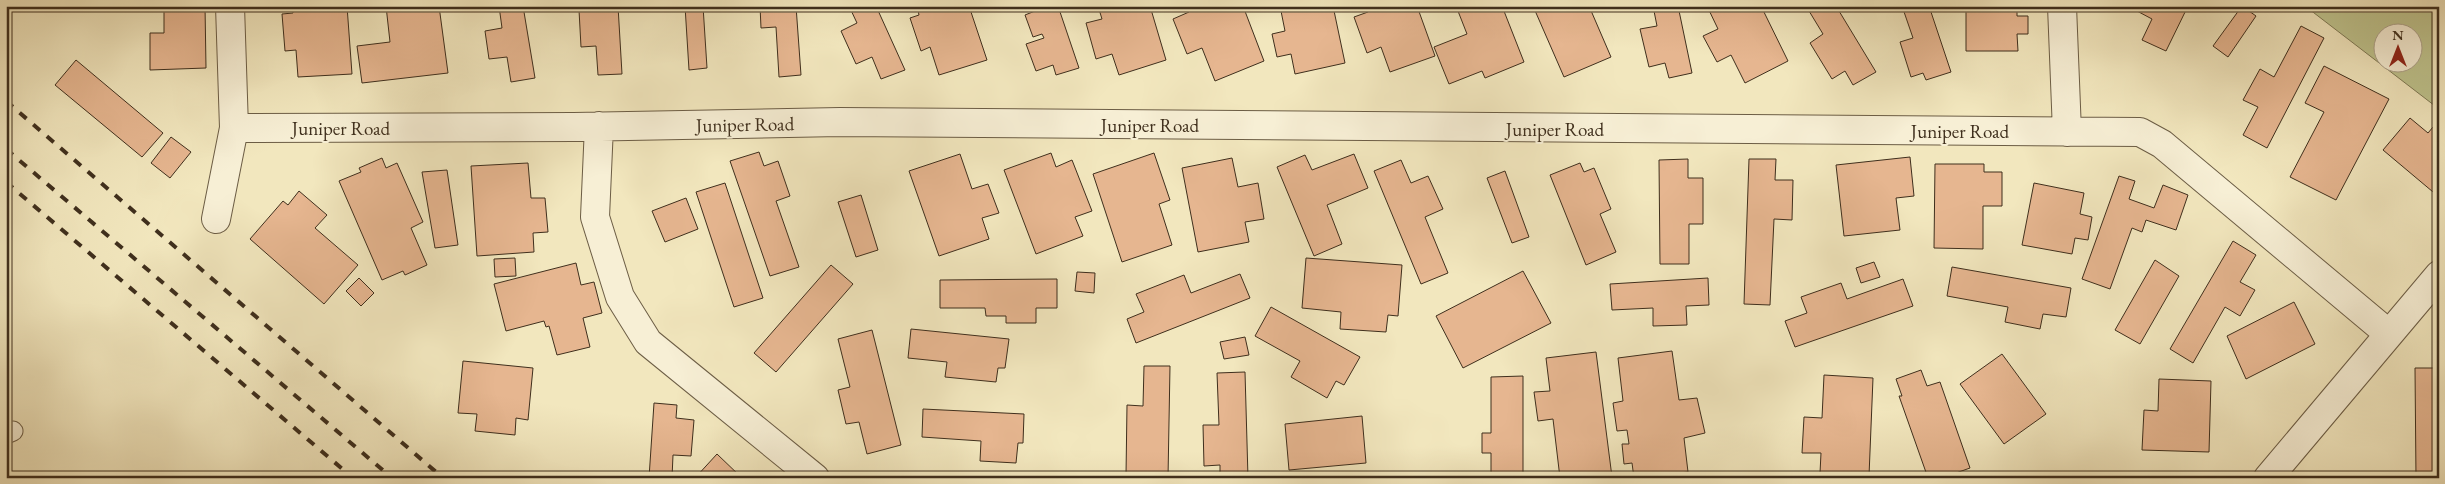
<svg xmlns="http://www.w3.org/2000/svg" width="2445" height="484" viewBox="0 0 2445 484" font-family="'EB Garamond',serif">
  <rect width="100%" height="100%" fill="#f2e7be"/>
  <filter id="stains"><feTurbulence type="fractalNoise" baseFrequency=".004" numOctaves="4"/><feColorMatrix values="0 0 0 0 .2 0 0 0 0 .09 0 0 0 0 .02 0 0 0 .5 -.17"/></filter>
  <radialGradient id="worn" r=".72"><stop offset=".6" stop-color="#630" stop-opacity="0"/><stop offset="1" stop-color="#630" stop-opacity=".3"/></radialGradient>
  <!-- green -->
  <path fill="#bfc48e" stroke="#7f7a56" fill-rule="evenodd" d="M2305,6H2439V109ZM2382,32H2412V62H2382Z"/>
  <!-- building -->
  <path fill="#e6b690" stroke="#3f2f1d" d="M164,6H205L206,68L150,70V33H164Z
    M293,6H347L352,74L298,77L296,50L285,51L282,14L293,13Z
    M386,6H439L448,73L362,83L357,46L390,42Z
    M499,6H523L535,78L511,82L507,57L489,59L485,31L502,28Z
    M594,6H618L622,74L598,75L596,46L581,47L579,10L594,9Z
    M685,6H703L707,68L689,70Z
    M760,6H796L801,75L779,77L776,27L761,28Z
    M849,6H876L905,70L881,79L872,57L856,64L841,31L857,23Z
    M917,6H969L987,60L939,75L930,47L921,51L910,18L919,15Z
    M1033,6H1058L1079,68L1056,75L1053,65L1036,71L1026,44L1044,38L1042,34L1033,37L1025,15L1035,11Z
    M1098,6H1150L1166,60L1119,75L1112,54L1096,59L1086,23L1102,19Z
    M1186,6H1243L1264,61L1215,81L1202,48L1187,54L1173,19L1189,12Z
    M1280,6H1333L1345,63L1295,74L1291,54L1277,57L1272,34L1285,31Z
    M1366,6H1417L1435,56L1390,72L1381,47L1367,53L1354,17L1368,12Z
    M1456,6H1502L1524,62L1485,78L1482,71L1449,84L1434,47L1467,34Z
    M1533,6H1589L1611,57L1564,77Z
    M1653,6H1678L1692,73L1669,78L1665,63L1649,67L1640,29L1657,26Z
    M1707,6H1761L1788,61L1745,83L1731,55L1717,62L1703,36L1718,29Z
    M1806,6H1836L1876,72L1853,85L1845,71L1832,79L1810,43L1823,34Z
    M1902,6H1929L1951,72L1926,80L1923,73L1911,77L1900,42L1913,38Z
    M1966,6H2017V16H2028V34H2017L2018,51H1966Z
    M2139,6H2188L2166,51L2142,40L2152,19L2137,11Z
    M2242,6L2256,16L2228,57L2213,46Z
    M2301,26L2324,38L2267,148L2243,135L2258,107L2243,100L2260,69L2274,77Z
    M76,60L163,133L142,157L55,85Z
    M2324,66L2389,99L2336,200L2290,177L2324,112L2305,103Z
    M2410,118L2428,133L2433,127L2439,132V197L2383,150Z
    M171,137L191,152L170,178L151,163Z
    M759,152L764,166L778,161L790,196L776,201L799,267L770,276L730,161Z
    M1051,153L1056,167L1072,160L1092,211L1075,217L1083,236L1036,254L1004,170Z
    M1154,153L1170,200L1159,204L1172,245L1122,262L1093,174Z
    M960,154L972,189L988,184L999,213L982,218L989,239L939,256L909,171Z
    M1354,154L1368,188L1327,205L1342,244L1314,256L1277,167L1305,155L1312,170Z
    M1910,157L1914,196L1896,198L1900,230L1844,236L1836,165Z
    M382,158L386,168L397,163L423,222L411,228L427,265L405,275L403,271L382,280L339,181L361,172L359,168Z
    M1232,158L1238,187L1258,183L1264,219L1245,222L1249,242L1198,252L1182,168Z
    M1688,159V178H1703V224H1689V264H1660L1659,160Z
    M1749,159H1776L1775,180H1793L1792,220L1774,219L1770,305L1744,304Z
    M1401,160L1411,183L1428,176L1443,209L1425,217L1448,273L1421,284L1374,171Z
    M528,163L531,198H545L548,232L533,233L534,252L477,256L471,166Z
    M1580,163L1584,172L1594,168L1611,209L1600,214L1616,252L1586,265L1550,175Z
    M1935,164H1984V172H2002V206H1983V249L1934,248Z
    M447,170L458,245L435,248L422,172Z
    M1505,171L1529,237L1512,243L1487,178Z
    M2119,176L2135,181L2129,199L2154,208L2163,185L2188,195L2176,230L2146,220L2142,232L2132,228L2110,289L2082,279Z
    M725,183L763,298L734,307L696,192Z
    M2034,183L2084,193L2080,214L2092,217L2088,240L2075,238L2072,254L2022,245Z
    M299,191L327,215L315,228L358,265L324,304L250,239L283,201L288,205Z
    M861,195L878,250L856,257L838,202Z
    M686,198L698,229L665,242L652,211Z
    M2233,241L2256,255L2240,282L2255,290L2240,316L2225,307L2193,363L2170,349Z
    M515,258L516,276L495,277L494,259Z
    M1306,258L1402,265L1398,316L1388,315L1386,332L1340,329L1341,312L1302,308Z
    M2155,260L2179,276L2140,344L2115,330Z
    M1874,262L1880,277L1861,283L1856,268Z
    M576,263L581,285L594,282L602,313L583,318L590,347L557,355L549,326L546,327L544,321L506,331L494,284Z
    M831,265L853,284L776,372L754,353Z
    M1952,267L2071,288L2066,317L2043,314L2040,329L2005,322L2008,307L1947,296Z
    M1523,271L1551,323L1463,368L1436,316Z
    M1077,272L1095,273L1094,293L1075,291Z
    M1240,274L1250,298L1136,343L1127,319L1144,312L1136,294L1184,275L1191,293Z
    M359,278L374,293L361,306L346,291Z
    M1708,278L1709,305L1686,306L1687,325L1653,326V308L1612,310L1610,284Z
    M1057,279V308H1036V323H1006V316H986L985,308H940V280Z
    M1903,279L1913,306L1795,347L1785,321L1807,313L1801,297L1841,283L1847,299Z
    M2294,302L2315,344L2246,379L2227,336Z
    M1271,307L1360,357L1344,385L1336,381L1327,398L1291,377L1300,361L1255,336Z
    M911,329L1009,339L1005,368H998L996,382L945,377L947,362L908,358Z
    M872,330L901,445L867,454L859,422L846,424L838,390L850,387L838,339Z
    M1245,337L1249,355L1224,359L1220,342Z
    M1672,351L1679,400L1697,398L1705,433L1684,438L1688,472L1634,478L1632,463L1624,464L1622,444H1629L1627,430L1617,431L1613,403L1623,401L1618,358Z
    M1596,352L1612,477L1560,478L1553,419L1538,421L1534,392L1550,391L1546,358Z
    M2002,354L2046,414L2004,444L1960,384Z
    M463,361L533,368L528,420L516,418L515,435L475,431L477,414L458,413Z
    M1144,366H1170L1168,478H1142V475H1126L1127,405L1143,406Z
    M2415,368H2439V478H2416Z
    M1921,370L1927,386L1940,382L1970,468L1942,478H1928L1899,396H1902L1896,379Z
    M1245,372L1248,478H1220V465L1204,466L1203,425H1219L1217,373Z
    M1824,375L1873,378L1869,476L1820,473L1821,453H1802L1804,417L1822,418Z
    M1523,376V474H1491V453H1482V433H1491V377Z
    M2159,379L2211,381L2209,452L2142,450L2144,410L2158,411Z
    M654,403L677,405L676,418L694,420L691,456L673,455L672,478H649Z
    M923,409L1024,414L1023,443H1018L1016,463L980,461L981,441L922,437Z
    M1362,416L1366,463L1289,470L1285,424Z
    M717,454L742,478H695Z
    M2392,473V478H2359V474Z"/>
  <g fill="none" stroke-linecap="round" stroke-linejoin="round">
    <!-- lane casing -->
    <g stroke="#6c5d45" stroke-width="21">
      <path id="lane" d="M6,434L13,431"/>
    </g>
    <!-- street casing -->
    <g stroke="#6c5d45" stroke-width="30">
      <path id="street" d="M2062,6L2067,132
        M599,126L595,217L620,297L648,342L815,478
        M234,128L574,127L840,122L2140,132L2162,144L2389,334
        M216,219L234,128L230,6
        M2268,478L2439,275"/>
    </g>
    <!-- lane -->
    <use href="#lane" stroke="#f7efd5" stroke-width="19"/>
    <!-- street -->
    <use href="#street" stroke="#f7efd5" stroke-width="28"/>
    <!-- rail -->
    <path stroke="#3f2f1d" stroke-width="4" stroke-dasharray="9 9" stroke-linecap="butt" d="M6,101L443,478
      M6,149L392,478
      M6,182L353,478"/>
  </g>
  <g text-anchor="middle" stroke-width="4" stroke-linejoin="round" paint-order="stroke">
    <!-- street labels -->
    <g font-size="19" fill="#3f2f1d" stroke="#f7efd5">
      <text transform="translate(745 124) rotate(-1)" y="7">Juniper Road</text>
      <text x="1150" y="132">Juniper Road</text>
      <text x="341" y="135">Juniper Road</text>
      <text x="1555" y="136">Juniper Road</text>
      <text x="1960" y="138">Juniper Road</text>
    </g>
  </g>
  <!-- margin -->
  <rect width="2445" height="484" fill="none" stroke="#f2e7be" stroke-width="25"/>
  <rect x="8" y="8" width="2430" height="469" fill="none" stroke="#3f2f1d" stroke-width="2.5"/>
  <rect x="12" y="12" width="2420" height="459" fill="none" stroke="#3f2f1d"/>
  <!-- north arrow -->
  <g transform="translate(2398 48)"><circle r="24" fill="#f7efd5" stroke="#ada28b"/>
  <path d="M0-4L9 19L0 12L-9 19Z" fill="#8f2418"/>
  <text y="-8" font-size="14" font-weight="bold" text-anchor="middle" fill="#3f2f1d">N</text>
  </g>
  <rect width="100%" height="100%" filter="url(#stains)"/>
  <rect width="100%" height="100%" fill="url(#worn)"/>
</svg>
